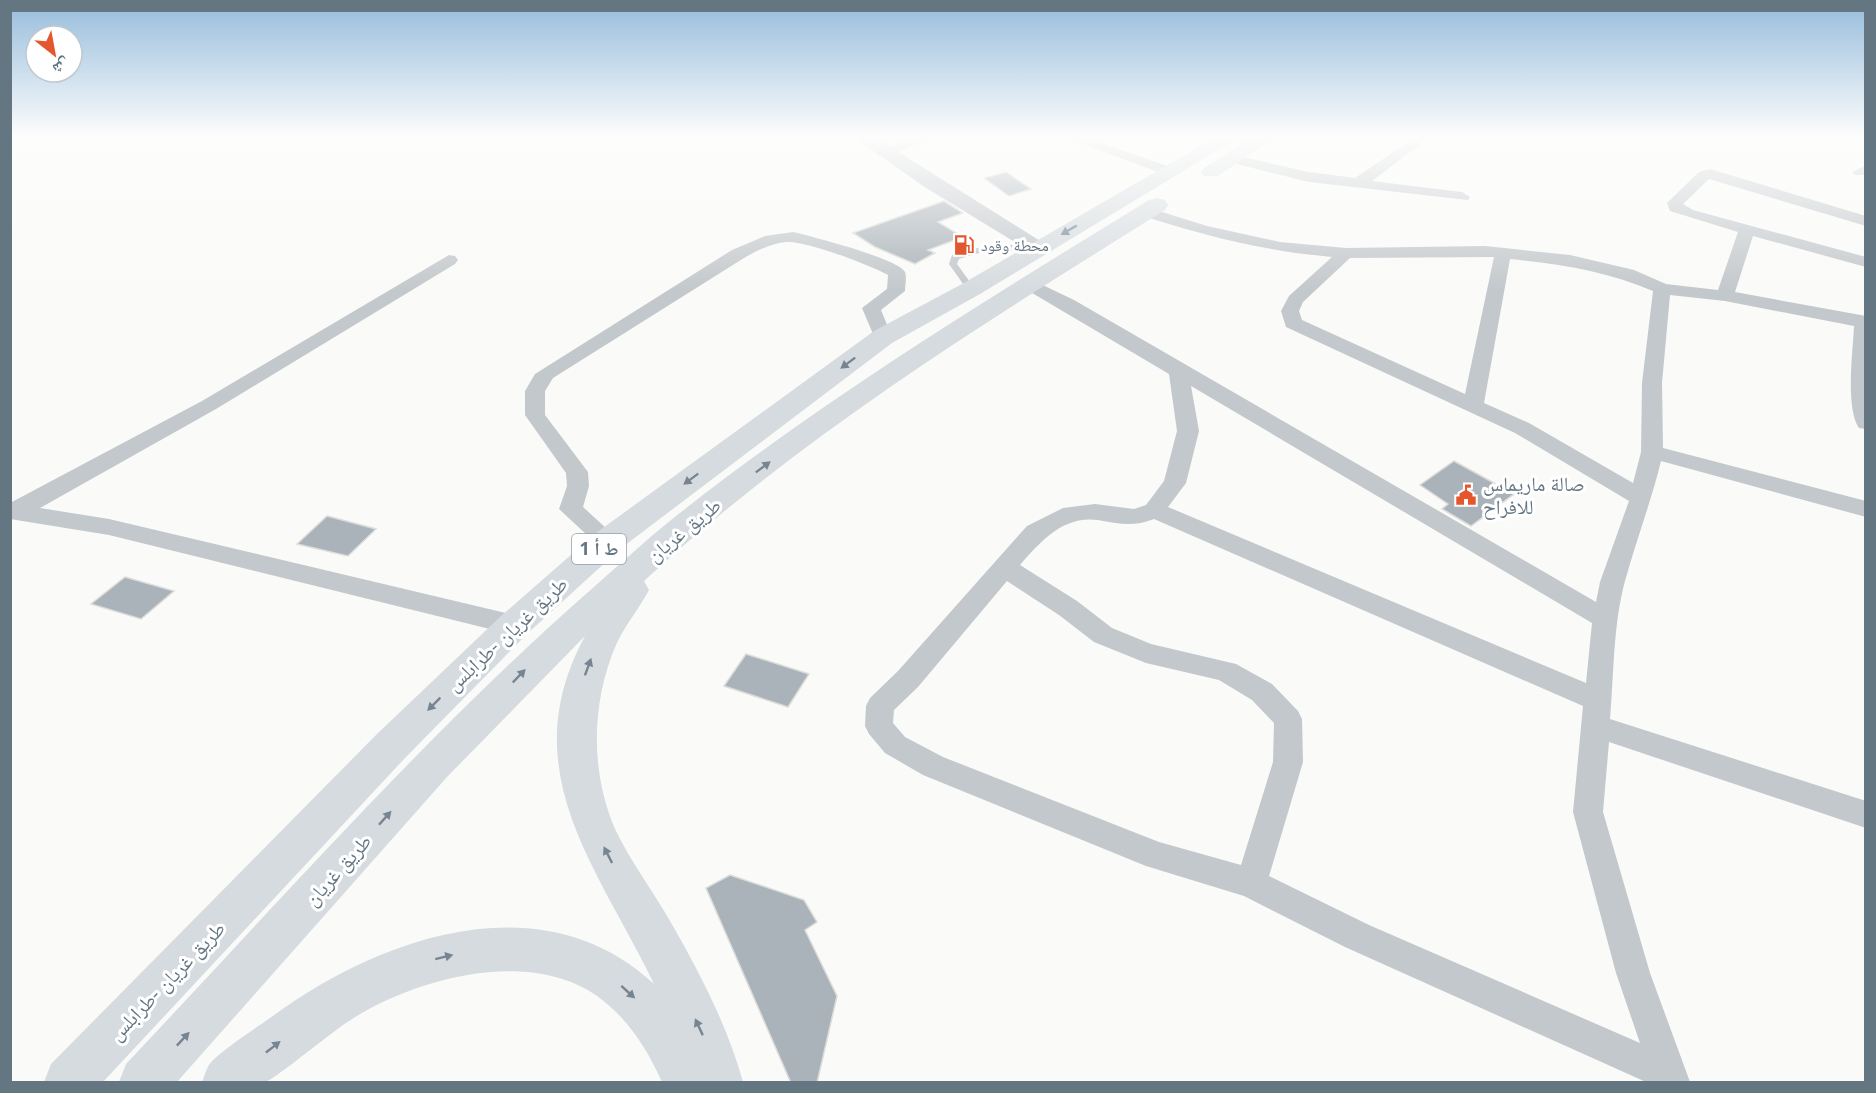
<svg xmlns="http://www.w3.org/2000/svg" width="1876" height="1093" viewBox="0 0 1876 1093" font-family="'Open Sans','Noto Naskh Arabic',sans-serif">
  <rect width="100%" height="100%" fill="#fafaf8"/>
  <!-- building -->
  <path fill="#aab3b9" stroke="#dcdcda" stroke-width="1.5" d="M1006,172L1031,189L1009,196L984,178Z
    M944,201L963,213L938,222L963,237L928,250L935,253L915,264L875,247L853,233Z
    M1454,461L1514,494L1471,526L1442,509L1448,504L1420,485Z
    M327,516L376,529L348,556L297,544Z
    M125,577L174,591L141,619L91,604Z
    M746,654L809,674L788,707L724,686Z
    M730,875L804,900L817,922L805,930L837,996L817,1083H791L706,888Z"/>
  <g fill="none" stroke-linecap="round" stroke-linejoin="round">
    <!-- service -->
    <path fill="#c3c8cc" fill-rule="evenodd" d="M1006,245H1038L1042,248L1038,251H986L959,259L957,264L975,289L971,292L968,291L949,264L952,255C970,249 987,245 1006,245Z"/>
    <!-- minor -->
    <path fill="#c3c8cc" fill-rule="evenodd" d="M911,138H930L889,156H879L877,153Z
      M1067,138H1087L1176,169L1179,172L1171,177L1166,175Z
      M1413,139L1420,143L1418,146L1372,181L1462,192L1470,197L1468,200L1309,182L1229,162L1227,159L1234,155L1309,172L1355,178Z
      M1866,165V175H1855L1852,172Z
      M1710,169L1866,216V226L1709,179L1683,204L1693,210L1866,257V267L1753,236L1735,292L1866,316V429L1859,428C1845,407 1853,351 1854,326L1725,301L1670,295L1662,383L1663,448L1866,501V517L1661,461C1651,502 1636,541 1625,581C1613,625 1614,674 1610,719L1866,801V828L1609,742L1603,812L1650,973L1690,1082H1646L1345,947L1244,896L1146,866L923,775L885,753L869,734L865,726L866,706L870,698L898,671L1027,526L1063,508L1095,504L1134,509L1146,505L1164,481L1177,431L1169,374L1022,287L1019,283L1022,279L1028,278L1074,300L1596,602L1600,582L1629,501L1515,433L1286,327L1281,311L1289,296L1332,257C1266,251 1204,236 1140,215L1138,212L1146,207L1207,226L1280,242L1346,248L1485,246L1570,255L1634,270L1666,284L1718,290L1738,232L1670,211L1667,203L1699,172ZM1494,257L1465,394L1302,320L1299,311L1303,302L1350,258ZM1510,259C1560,264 1606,271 1653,291L1642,383L1641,452L1633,483L1529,423L1484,403ZM1191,386L1592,623L1586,683L1168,507L1186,483L1199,431ZM1154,519L1583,706L1573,812L1616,973L1640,1043L1369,925L1269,876L1303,762L1302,719L1298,711L1272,684L1236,664L1151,644L1112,628L1077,601L1020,565C1040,542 1063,515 1098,520C1119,524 1134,527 1154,519ZM1007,581L1059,615L1094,642L1146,663L1219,680L1252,700L1274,723L1273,762L1241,865L1159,842L943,757L905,737L893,723L894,710L918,687Z
      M793,232C811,236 899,259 905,272C907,277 905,286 905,291L881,310L892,337L883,343L876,341L862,308L887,289L888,275C870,265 807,241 787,242C772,243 758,250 744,258L553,378L545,391V415L588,472L589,486L583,507L620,541L616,547L608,549L600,547L559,509L567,486L566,473L525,415V391L535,374L732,250L765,236Z
      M449,255L455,256L458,260L455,264L216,409L40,508L109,519L514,615L523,618L527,625L523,632L514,635L109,535L10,519V503L202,401Z"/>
    <!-- tertiary -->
    <path fill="#c3c8cc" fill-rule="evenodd" d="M855,138H876L1045,244L1049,248L1045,252H1031L923,186Z"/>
    <!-- trunk -->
    <path fill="#d6dbdf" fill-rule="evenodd" d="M1214,138H1238L980,294L892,343L620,549L527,634L405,758L103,1082H44L51,1064L377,734L501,616L596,533L874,331L962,284Z
      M1251,138H1274L1218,176H1204L1201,172L1204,168Z
      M1157,198L1165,200L1168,205L1165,210C984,323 801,436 644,581L649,590C639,609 625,625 616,645C591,703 590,773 616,831C631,862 653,891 670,921C699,971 728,1027 743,1082H662C648,1051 630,1021 601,999C532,946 415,978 349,1021C334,1030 273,1081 265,1082C249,1086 217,1084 202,1082C204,1077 206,1070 209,1065C217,1053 256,1028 270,1018C378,938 541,879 654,984C598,867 512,771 585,636L447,777L177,1082H119L126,1064C279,902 427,733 595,586C620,564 645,541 671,520C822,400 986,300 1149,200Z"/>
  </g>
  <!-- one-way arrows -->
  <defs><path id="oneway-solid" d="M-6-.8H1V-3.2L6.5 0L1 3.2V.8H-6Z" transform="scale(1.5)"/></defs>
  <g fill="#768591">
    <use href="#oneway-solid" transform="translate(1069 230) rotate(150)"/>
    <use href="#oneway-solid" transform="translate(848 363) rotate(143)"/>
    <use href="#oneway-solid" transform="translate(763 467) rotate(-37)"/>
    <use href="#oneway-solid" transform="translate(691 479) rotate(143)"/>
    <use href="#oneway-solid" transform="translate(588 667) rotate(-70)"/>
    <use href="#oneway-solid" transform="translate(519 676) rotate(-46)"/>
    <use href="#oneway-solid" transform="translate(434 704) rotate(135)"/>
    <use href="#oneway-solid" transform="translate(385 818) rotate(-48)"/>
    <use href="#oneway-solid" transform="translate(608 855) rotate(-117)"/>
    <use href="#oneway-solid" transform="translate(444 957) rotate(-14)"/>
    <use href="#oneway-solid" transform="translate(628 992) rotate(42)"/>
    <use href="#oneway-solid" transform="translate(699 1027) rotate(-115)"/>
    <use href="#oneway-solid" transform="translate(183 1039) rotate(-47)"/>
    <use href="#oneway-solid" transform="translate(273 1047) rotate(-38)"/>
  </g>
  <!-- sky -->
  <linearGradient id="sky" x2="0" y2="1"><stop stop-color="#96bcdc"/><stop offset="0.47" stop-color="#fdfdfc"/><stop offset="1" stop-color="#fdfdfc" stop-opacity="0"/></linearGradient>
  <rect width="1876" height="291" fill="url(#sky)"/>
  <!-- icons -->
  <defs>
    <g id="fuel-bare" transform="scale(1.62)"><path d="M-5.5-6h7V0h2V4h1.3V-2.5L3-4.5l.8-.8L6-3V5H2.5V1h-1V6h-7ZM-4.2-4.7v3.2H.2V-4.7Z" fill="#e4572e" stroke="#fff" stroke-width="2.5" paint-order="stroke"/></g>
    <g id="civic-bare" transform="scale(1.62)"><path d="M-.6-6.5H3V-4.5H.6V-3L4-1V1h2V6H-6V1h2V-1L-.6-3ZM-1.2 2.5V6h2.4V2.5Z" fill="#e4572e" stroke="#fff" stroke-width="2.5" paint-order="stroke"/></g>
  </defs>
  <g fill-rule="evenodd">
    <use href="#fuel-bare" x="964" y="245"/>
    <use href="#civic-bare" x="1466" y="495"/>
  </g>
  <g text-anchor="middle" stroke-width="6" stroke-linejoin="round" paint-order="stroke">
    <!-- far-poi labels -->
    <g font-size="16" fill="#657683" stroke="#fff" text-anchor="start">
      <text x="981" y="251">محطة وقود</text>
    </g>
    <!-- shield labels -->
    <rect fill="#fff" stroke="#939fa8" stroke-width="1.5" x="572" y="534" width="54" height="30" rx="4.5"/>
    <g font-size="18" font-weight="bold" fill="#657683">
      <text x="599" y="555">ط أ 1</text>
    </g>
    <!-- poi labels -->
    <g font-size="20" fill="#657683" stroke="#fff" text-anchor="start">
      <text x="1483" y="491">صالة ماريماس<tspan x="1483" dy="23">للافراح</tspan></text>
    </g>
    <!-- street labels -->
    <g font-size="20" fill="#657683" stroke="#fff">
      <text transform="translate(684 530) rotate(-39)" y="7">طريق غريان</text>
      <text transform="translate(507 634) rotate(-43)" y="7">طريق غريان -طرابلس</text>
      <text transform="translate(338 870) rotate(-48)" y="7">طريق غريان</text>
      <text transform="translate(167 981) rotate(-46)" y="7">طريق غريان -طرابلس</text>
    </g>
  </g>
  <!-- border -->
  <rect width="1876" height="1093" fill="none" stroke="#657683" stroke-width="24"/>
  <!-- north arrow -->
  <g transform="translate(54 54) rotate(149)"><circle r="28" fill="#ffffff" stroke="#c1c8cd" stroke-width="1.5"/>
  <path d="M0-4.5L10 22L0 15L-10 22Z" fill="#e4572e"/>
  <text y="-9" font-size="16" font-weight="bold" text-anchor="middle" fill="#657683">ش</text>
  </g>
</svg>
